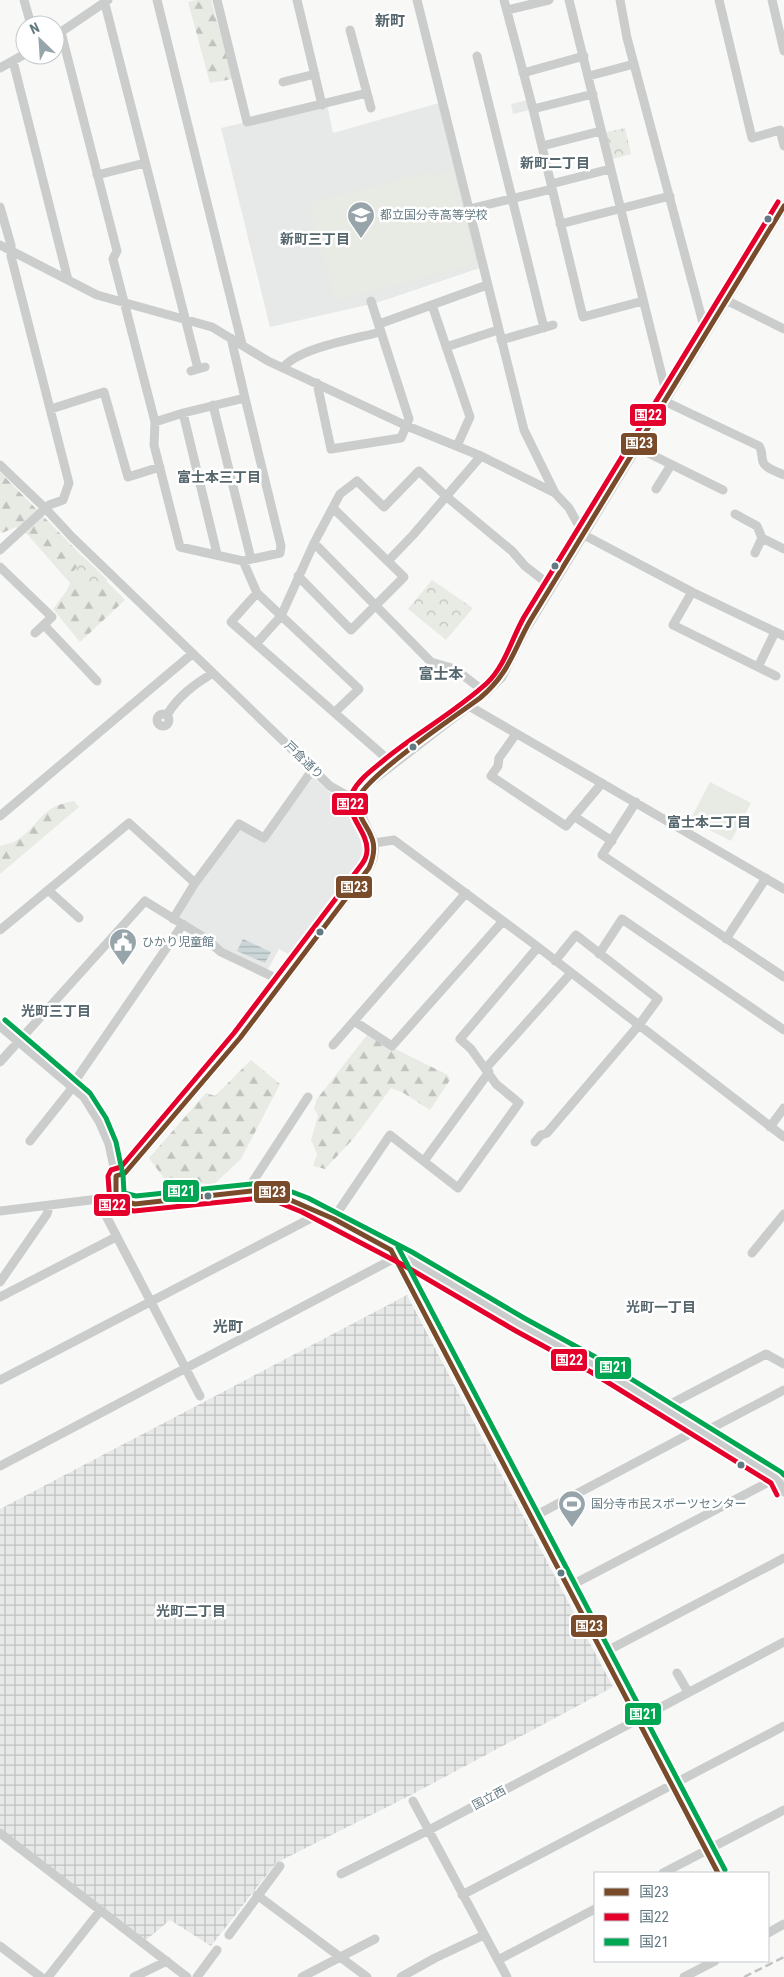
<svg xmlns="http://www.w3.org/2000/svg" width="784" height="1977" viewBox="0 0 784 1977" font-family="'Roboto Condensed','Noto Sans JP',sans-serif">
  <defs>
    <pattern id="industrial-grid" width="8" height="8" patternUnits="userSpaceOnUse" patternTransform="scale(1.25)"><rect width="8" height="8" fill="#e7e8e8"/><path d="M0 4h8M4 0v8" fill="none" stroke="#bfc1c1"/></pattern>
    <pattern id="forest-firs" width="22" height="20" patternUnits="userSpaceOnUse" patternTransform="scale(1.25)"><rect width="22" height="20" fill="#e8eae4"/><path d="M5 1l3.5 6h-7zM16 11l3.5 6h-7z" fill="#c0c2be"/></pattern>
    <pattern id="park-crowns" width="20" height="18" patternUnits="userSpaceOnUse" patternTransform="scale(1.25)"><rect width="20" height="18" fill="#e8eae4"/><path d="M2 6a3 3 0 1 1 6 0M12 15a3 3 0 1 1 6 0" fill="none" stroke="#c0c2be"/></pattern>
    <pattern id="water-rules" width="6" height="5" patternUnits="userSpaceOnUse" patternTransform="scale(1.25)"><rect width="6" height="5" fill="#cad6d7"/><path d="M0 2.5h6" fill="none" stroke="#a8b2b4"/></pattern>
  </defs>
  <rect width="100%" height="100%" fill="#f8f8f7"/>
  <!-- built -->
  <path fill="#e7e8e8" d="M528,100L530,110L513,114L511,104Z
    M439,103L480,268L376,303L270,327L221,128L327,104L333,133Z
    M313,777L349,810L364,835L367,845L368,855L360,872L292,956L279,949L267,971L222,948L178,915L239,828L265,842Z"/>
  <!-- industrial -->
  <path fill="url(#industrial-grid)" d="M407,1295L613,1687L411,1795L276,1863L211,1946L170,1920L146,1940L0,1828V1509Z"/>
  <!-- grass -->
  <path fill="#e8eae4" d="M452,170L474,258L469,266L335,301L310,208L315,201L430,171L431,175Z
    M710,782L751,803L731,841L690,820Z"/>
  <!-- forest -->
  <path fill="url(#forest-firs)" d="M196,0H211L233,79L210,83L188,2Z
    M0,472L125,600L80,642L53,609L67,590L70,583L28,535L16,527L2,533L0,531Z
    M74,801L79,807L0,874V846C6,844 14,843 19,839C42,822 40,807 74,801Z
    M367,1035L448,1075L450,1080L430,1110L402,1092L391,1088L354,1138L325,1169L313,1166L317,1154L311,1140L318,1116L314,1108L317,1099Z
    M251,1060L280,1084L241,1159L211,1187L199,1181H166L149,1158L206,1093L215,1096Z"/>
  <!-- park -->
  <path fill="url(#park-crowns)" d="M625,128L631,154L610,160L603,133Z
    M86,559L107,580L93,595L71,573Z
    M432,580L473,608L446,640L408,609Z"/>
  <!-- water -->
  <path fill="url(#water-rules)" d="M243,939L271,952L265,963L237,951Z"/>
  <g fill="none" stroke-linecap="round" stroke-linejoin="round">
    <!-- minor -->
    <path stroke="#cbcdcd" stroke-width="9" d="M24,0L31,25
      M104,0L198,369
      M157,0L242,344
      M217,0L247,122L367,93
      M297,0L322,105
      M417,0L524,430L555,493L569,508L584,535L692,592L784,636
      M504,0L533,109L583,317L643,301
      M569,0L667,396
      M620,0L627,38L706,334
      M719,0L752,138L780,130L784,146
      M772,0L784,51
      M507,10L549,0
      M350,30L371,108
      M61,32L117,251L113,259L155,422L154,445L180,547L243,561L280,553L281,546L245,398
      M55,36L108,0
      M477,56L544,328
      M13,61L68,280
      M0,68L25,54
      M523,73L584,56
      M589,76L634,64
      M283,82L315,74
      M533,109L593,94
      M542,146L601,131
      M97,175L145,163
      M551,184L610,169
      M0,207L11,245V256L69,483L63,500L49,505L0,550
      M469,209L552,189
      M560,224L670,196
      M0,245L97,295L212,327L268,361L407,426L481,456L555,493
      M726,300L784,329
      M432,305L470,417L457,446
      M379,324L487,285
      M501,340L553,325
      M446,347L498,330
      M283,368C298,348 355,339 380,332
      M191,371L205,367
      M317,383L331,449L401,438L409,419L371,301
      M664,401L759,446C763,452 761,456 763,462C766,469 778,472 784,475
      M213,405L251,559
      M51,409L104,392L128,477L160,467
      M183,413L217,554
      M155,422L183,413L245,398L231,338
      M636,447L723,490
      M0,465L45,508L72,537L330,786L346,795L358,797
      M656,489L671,465
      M735,514L757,526L762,538L784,549
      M314,543L431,662L455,669L486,693
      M755,553L762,538
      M243,561L257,593L359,689L335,712
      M388,561L413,535L481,456
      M0,567L52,617L35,633
      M298,576L351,630L404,577L333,508
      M692,592L673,625L776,676
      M257,593L231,622L393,764
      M44,625L97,681
      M256,644L281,616L314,543L340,494L357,481L384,507L419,471L447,497L512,551L525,566L552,587
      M758,667L775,632
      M469,706L784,889
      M157 720a6 6 0 1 1 12 0a6 6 0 1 1-12 0Z
      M167,715C178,696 195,684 213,673
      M516,734L499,758L498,766L491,776L566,826L602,783
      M358,797L368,784L486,693L502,677L525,631L552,587L784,206
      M636,802L602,855L784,977
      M0,816L192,654
      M575,817L612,841
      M374,843L394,840L538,947L784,1137
      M48,890L79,918
      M173,919L195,883L239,824L264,838L313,769
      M0,930L129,823L195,883
      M726,939L766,878
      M599,954L622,919L784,1030
      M354,1021L392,1046L503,921
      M0,1026L84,1097L99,1121L109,1144L116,1176V1199
      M333,1045L466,893
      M0,1062L145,901L205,938L221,952L282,981
      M486,1068L571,973
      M770,1127L784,1108
      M30,1141L73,1087L77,1078L183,924
      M535,1142L541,1135L547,1133L639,1025L658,999L576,935L555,961
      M424,1161L489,1072
      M116,1176L125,1173L240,1038L369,868C386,837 357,826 358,797
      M246,1192L308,1097
      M101,1199L104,1212L200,1396
      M0,1211L107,1198L135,1204L261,1190L272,1192L334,1219L409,1259L520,1325L595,1365L777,1478L784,1492
      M333,1219L390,1135L458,1188L519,1103L496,1084L471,1049L460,1039L538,947
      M391,1250L718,1873
      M752,1253L784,1214
      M0,1282L47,1214L49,1206
      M0,1297L116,1237
      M0,1380L321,1213
      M663,1408L766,1354L784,1364
      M704,1432L784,1390
      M0,1466L395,1258
      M531,1518L699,1429
      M568,1587L784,1474
      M603,1653L784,1558
      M677,1673L688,1692
      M413,1801L507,1977
      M0,1833L187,1977
      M663,1873L784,1810
      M341,1874L429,1830L784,1642
      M257,1895L367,1977
      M462,1895L784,1726
      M768,1933L784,1924
      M229,1935L280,1866
      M0,1946L41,1977
      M498,1960L595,1909
      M48,1977L100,1911
      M134,1977L167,1961
      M197,1977L217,1950
      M302,1977L375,1939
      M401,1977L435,1958L484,1935
      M684,1977L715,1961"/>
    <!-- rail -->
    <path stroke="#c1c2c3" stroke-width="2.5" stroke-dasharray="8 4" stroke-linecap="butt" d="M744,1977L784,1957"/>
    <!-- bus-1 casing -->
    <g stroke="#fff" stroke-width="9">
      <path id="bus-1" d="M718,1873L391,1250L334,1219L272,1192L261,1190L135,1204L116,1199V1176L125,1173L240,1038L369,868C385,832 355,826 358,800C360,780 460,713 480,698C509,674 513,651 530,621L784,206"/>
    </g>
    <!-- bus-2 casing -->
    <g stroke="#fff" stroke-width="9">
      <path id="bus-2" d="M777,1495L771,1483L591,1372L516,1331L405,1266L302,1212L270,1199L261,1198L134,1211L113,1206L110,1203L108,1176L111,1170L121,1167L234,1033L362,864C365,860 367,855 367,850C368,831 342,812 352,793C359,779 372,770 384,760C417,733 455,712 487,683C505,666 512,638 524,617L778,202"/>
    </g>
    <!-- bus-3 casing -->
    <g stroke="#fff" stroke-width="9">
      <path id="bus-3" d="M5,1020L90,1093L106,1118L116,1142L123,1175L124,1193L136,1196L261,1183L274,1185L308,1198L412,1252L524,1318L599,1359L781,1472L784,1475
        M398,1247L725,1870"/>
    </g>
    <!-- bus-1 -->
    <use href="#bus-1" stroke="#7a4b2a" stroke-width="5"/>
    <!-- bus-2 -->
    <use href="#bus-2" stroke="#e4002b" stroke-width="5"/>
    <!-- bus-3 -->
    <use href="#bus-3" stroke="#00a651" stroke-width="5"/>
  </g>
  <!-- icons -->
  <defs>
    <g id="school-pin" transform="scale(1.4375)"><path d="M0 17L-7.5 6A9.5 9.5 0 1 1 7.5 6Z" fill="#97a5ab" stroke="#fff"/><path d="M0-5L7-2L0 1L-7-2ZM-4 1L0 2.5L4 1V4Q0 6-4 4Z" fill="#fff"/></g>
    <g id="civic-pin" transform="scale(1.4375)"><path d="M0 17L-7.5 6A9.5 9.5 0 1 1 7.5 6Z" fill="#97a5ab" stroke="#fff"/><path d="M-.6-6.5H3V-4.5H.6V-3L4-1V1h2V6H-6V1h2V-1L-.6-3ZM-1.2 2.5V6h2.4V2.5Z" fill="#fff"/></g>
    <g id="stadium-pin" transform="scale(1.4375)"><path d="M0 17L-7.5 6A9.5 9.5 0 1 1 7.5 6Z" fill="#97a5ab" stroke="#fff"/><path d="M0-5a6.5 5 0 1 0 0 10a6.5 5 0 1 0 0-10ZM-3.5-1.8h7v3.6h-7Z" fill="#fff"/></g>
  </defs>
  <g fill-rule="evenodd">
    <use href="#school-pin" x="361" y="215"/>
    <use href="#civic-pin" x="123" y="942"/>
    <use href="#stadium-pin" x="572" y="1504"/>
  </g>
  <!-- markers -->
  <g fill="#637982" stroke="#fff" stroke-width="2">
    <circle cx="768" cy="219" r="4.5"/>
    <circle cx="555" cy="566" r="4.5"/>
    <circle cx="413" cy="747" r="4.5"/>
    <circle cx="320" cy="932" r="4.5"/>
    <circle cx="208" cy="1196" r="4.5"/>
    <circle cx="741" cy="1465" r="4.5"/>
    <circle cx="561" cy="1573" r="4.5"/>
  </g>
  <g text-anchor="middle" stroke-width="5" stroke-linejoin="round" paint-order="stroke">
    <!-- poi labels -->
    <g font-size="12" fill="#637982" stroke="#fff" text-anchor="start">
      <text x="380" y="219">都立国分寺高等学校</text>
      <text x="142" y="946">ひかり児童館</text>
      <text x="591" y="1508">国分寺市民スポーツセンター</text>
    </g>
    <!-- street labels -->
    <g font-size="12" fill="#637982" stroke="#fff">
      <text transform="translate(304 760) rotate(44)" y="4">戸倉通り</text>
      <text transform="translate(489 1798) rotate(-28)" y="4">国立西</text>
    </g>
    <!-- neighbourhood labels -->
    <g font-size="14" font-weight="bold" fill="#55666d" stroke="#fff">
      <text x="555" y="168">新町二丁目</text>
      <text x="315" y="244">新町三丁目</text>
      <text x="219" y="482">富士本三丁目</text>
      <text x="709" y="827">富士本二丁目</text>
      <text x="56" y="1016">光町三丁目</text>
      <text x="661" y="1312">光町一丁目</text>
      <text x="191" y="1616">光町二丁目</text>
    </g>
    <!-- quarter labels -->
    <g font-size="15" font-weight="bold" fill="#55666d" stroke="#fff">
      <text x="390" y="26">新町</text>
      <text x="441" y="679">富士本</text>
      <text x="228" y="1332">光町</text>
    </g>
  </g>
  <g stroke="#fff" stroke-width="2">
    <rect x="629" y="403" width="38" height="24" rx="5" fill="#e4002b"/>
    <rect x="620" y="432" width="38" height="24" rx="5" fill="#7a4b2a"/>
    <rect x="331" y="792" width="38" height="24" rx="5" fill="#e4002b"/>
    <rect x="335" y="875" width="38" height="24" rx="5" fill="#7a4b2a"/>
    <rect x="162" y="1179" width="38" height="24" rx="5" fill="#00a651"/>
    <rect x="253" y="1180" width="38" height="24" rx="5" fill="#7a4b2a"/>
    <rect x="93" y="1193" width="38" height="24" rx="5" fill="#e4002b"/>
    <rect x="550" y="1348" width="38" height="24" rx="5" fill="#e4002b"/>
    <rect x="594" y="1356" width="38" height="24" rx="5" fill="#00a651"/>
    <rect x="570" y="1614" width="38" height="24" rx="5" fill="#7a4b2a"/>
    <rect x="624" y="1702" width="38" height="24" rx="5" fill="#00a651"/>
  </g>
  <g font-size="14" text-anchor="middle" font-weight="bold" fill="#fff">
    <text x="648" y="420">国22</text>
    <text x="639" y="448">国23</text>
    <text x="350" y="809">国22</text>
    <text x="354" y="892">国23</text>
    <text x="181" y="1196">国21</text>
    <text x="272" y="1197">国23</text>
    <text x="112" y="1210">国22</text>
    <text x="569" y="1365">国22</text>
    <text x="613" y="1372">国21</text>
    <text x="589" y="1631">国23</text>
    <text x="643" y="1719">国21</text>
  </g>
  <!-- legend -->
  <rect x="594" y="1872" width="175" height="90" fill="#ffffff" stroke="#c1c9cd"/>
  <rect x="604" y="1888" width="25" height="8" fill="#7a4b2a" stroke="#c1c9cd"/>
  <text x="639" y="1897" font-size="15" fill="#637982">国23</text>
  <rect x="604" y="1913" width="25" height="8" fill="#e4002b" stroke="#c1c9cd"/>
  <text x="639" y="1922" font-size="15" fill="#637982">国22</text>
  <rect x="604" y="1938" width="25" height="8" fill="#00a651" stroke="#c1c9cd"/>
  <text x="639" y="1947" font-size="15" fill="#637982">国21</text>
  <!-- north arrow -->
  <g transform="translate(40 40) rotate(335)"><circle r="24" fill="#ffffff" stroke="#c1c9cd"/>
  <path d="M0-4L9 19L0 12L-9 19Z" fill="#97a5ab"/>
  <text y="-8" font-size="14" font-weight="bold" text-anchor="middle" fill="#637982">N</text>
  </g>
</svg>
